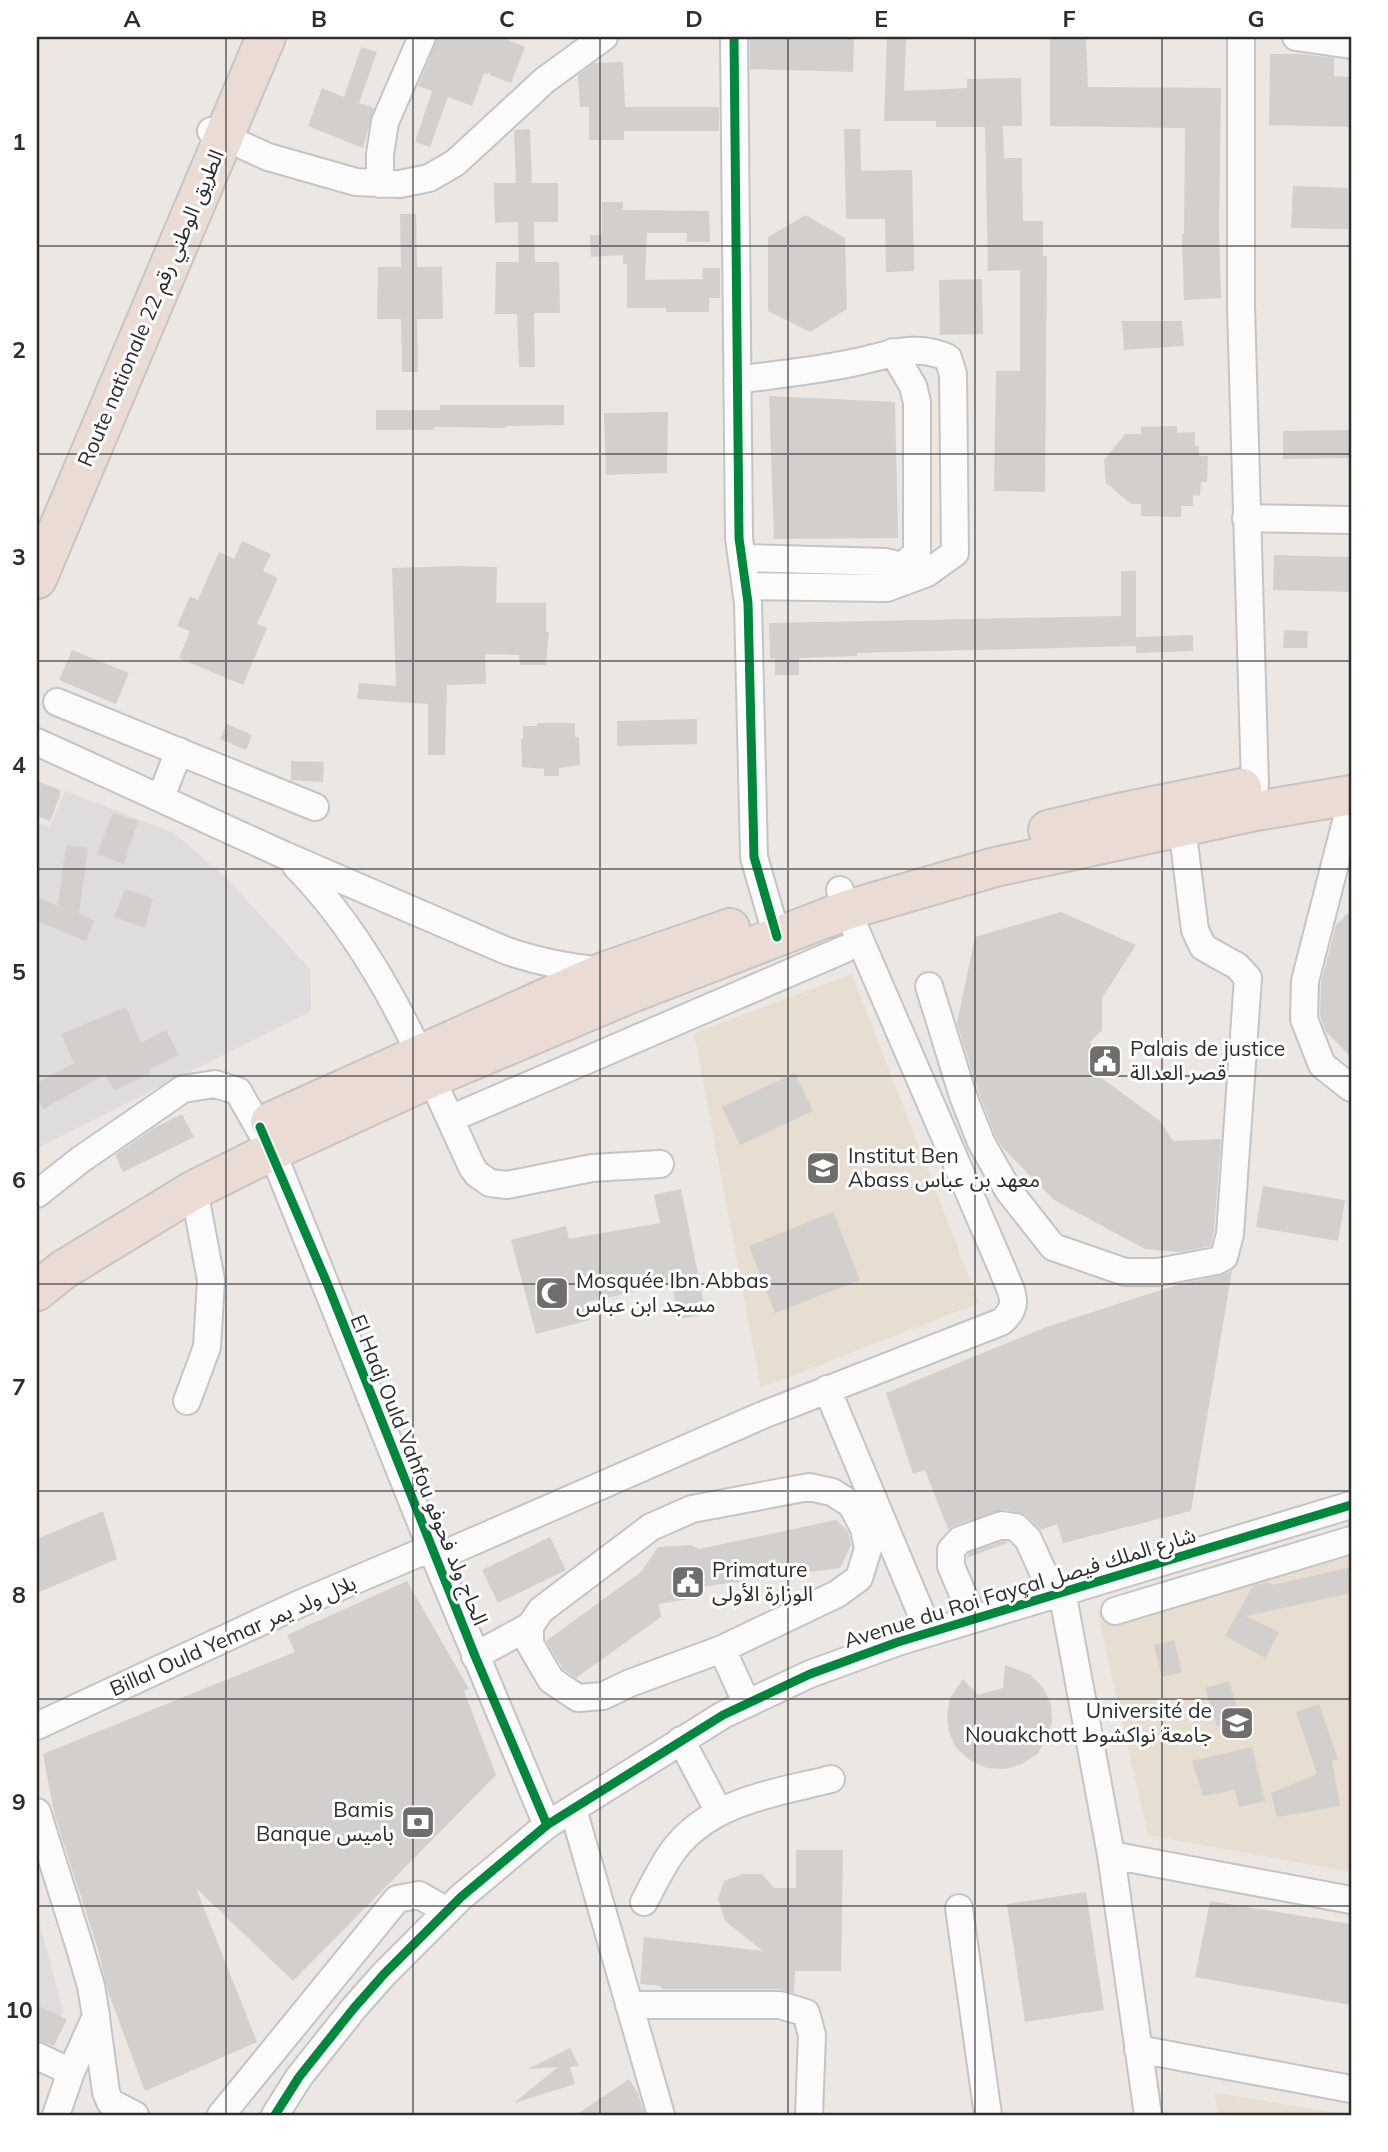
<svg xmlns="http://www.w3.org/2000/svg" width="1388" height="2152" viewBox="0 0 1388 2152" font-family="Mulish,'Noto Sans Arabic',sans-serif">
  <rect width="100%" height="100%" fill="#ece7e2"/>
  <!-- industrial -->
  <path fill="#dfdcde" d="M65,791L174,833L226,878L310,969L311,1011L37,1148V823L50,826Z
    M37,1914L63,2011L37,2067Z"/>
  <!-- education -->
  <path fill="#e7ddd0" d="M852,974L979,1303L761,1388L694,1033Z
    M1351,1537V1872L1148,1835L1097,1611Z
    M1215,2093L1351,2115H1218Z"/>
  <!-- building -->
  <path fill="#d2cfcc" d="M438,37H504L503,38L525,47L511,83L490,75V71L488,74L484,73L472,106L448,97L430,147L415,142L432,91L418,86Z
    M750,37H854L853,72L750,69Z
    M887,37H906L904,91L967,88V79L1021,78L1022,126H1003L1004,158H1022L1023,221H1043V256H1047L1045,492L994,491L996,371H1020V270L988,271L985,127H936V121H884Z
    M1050,37H1086L1088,87L1221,88L1219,227L1221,298L1184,300L1182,234H1184L1185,128L1050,126Z
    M361,47L377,52L359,103L374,108L363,148L308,126L322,88L344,97Z
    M1270,54H1301L1334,58V76L1351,77V127L1269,125Z
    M623,62L625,107H719V131H624V140H589V107H580L578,75L594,63Z
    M530,129L532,183H558V222H534L535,262H559L560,313H534L535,367H519L517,314H495L496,262H519L518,222L495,223L494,183H516L514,130Z
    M844,129H860L861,171L912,170L914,271L886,272L885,219H846Z
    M1293,186L1348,188V229L1291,228Z
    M602,202H623V210L709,211L710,242H687V233H647L645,280L702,279L703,268H720V298H709V312H666V308H627V264H623V255L591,257L590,235H602Z
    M400,214H416L417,267H442L443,319H417L418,372H402L401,319H377L378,267H401Z
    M806,215L845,238L847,309L810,332L768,311V237Z
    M982,279L983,334L940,335L939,280Z
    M1122,321H1182L1184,346L1124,350Z
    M769,396L895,402L898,538L774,539Z
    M440,405H564V425L505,426V428L434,427V430H376V410H440Z
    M668,412L667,473L606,475L604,413Z
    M1177,426V433L1195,432V445L1199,447V456H1208L1207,482H1201L1200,496L1193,495V506H1181V517L1141,516V504H1131L1106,483L1104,460L1125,434H1141V427Z
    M1351,430V458L1283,459V431Z
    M242,541L271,554L263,571L278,578L257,624L267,628L243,685L179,658L190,631L177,626L190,596L198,600L219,552L234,559Z
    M1274,555L1351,557V592L1273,590Z
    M457,566L497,567L496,603H546V632H549L546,665H520L519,655L485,654L486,684L447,685L445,755H428V704L357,699L359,683L396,686L392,568Z
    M1121,571H1136V637L1193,635V651L1136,653V646L857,653V656L799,658V675H775V658L770,659L769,623L1121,616Z
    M1284,630L1308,631L1307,648H1283Z
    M72,650L129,673L116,704L59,680Z
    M697,719V744L617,746V721Z
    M537,723H575V737H579L580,765L559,768V776H544V769L522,767L521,739H523V726H537Z
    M227,724L252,735L246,750L220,739Z
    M291,761L324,762L323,782L291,780Z
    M37,781L60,790V796L50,821L37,816Z
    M113,813L138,821L124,864L97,854Z
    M66,845L88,848L79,914L94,921L86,941L37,921V897L58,906Z
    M125,889L153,898L145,928L114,917Z
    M1351,910V1057L1326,1032L1320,1016L1321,983L1336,925Z
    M1061,912L1136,945L1102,998V1030L1090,1042L1099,1076L1160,1121L1173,1141L1221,1139L1214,1231L1211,1246L1180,1252L1145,1249L1054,1200L1002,1147L995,1135L978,1091L957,1023L975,937Z
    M126,1007L141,1043L166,1030L179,1055L149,1070L151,1073L114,1091L106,1074L43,1109L37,1097V1083L74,1063L61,1034Z
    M795,1073L813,1111L740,1145L722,1107Z
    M182,1114L194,1137L123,1172L115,1155L154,1128Z
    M1263,1186L1345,1200L1338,1241L1256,1227Z
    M681,1189L706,1314L679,1319L672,1284L586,1302L590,1320L536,1334L511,1240L566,1226L569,1239L660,1223L654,1195Z
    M833,1212L860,1280L775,1313L749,1246Z
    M1232,1271L1191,1511L1063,1543L1057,1524L1041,1530L1026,1515L1004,1509L955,1525L948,1529L925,1470L913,1474L886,1393L1046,1327L1180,1284L1219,1276Z
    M103,1511L117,1559L37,1593V1539Z
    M836,1520L848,1531L851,1545L840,1568L707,1586L689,1599L659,1604L661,1617L576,1678L563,1669L546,1641L641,1572L658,1547L690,1545L699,1549Z
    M550,1537L566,1570L498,1603L482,1570Z
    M1004,1541L1009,1542L967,1558L969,1553Z
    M1351,1567V1593L1246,1616L1279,1632L1265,1658L1225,1636L1253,1586L1267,1582L1273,1585Z
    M407,1581L469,1689L464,1691L496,1775L293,1981L196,1888L257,2042L145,2091L107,1989L98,1949L55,1817L43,1754L295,1652L287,1635Z
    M1174,1640L1182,1672L1162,1677L1154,1645Z
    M1005,1665L1031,1675L1043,1688L1051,1704L1052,1722L1047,1739L1037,1754L1022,1764L1005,1769L987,1768L971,1761L957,1749L949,1733L947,1715L950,1698L963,1679L978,1695L1003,1688Z
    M1229,1681L1241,1720L1217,1727L1205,1688Z
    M1319,1704L1338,1759L1332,1761L1340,1806L1277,1817L1271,1793L1317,1774L1296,1712Z
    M1252,1747L1265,1801L1239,1807L1235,1790L1203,1796L1192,1761Z
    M796,1850H843L841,1971H795L794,1993L780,1989H662L661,1986L640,1984L644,1937L763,1951L725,1921L718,1899L724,1881L743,1874H762L774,1888H796Z
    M1086,1892L1104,2010L1025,2022L1007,1904Z
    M1210,1901L1351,1924V2005L1195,1977Z
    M37,2005L67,2019L54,2046L37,2040Z
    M570,2048L579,2066L570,2067L575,2084L514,2103L558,2067L528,2069Z
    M629,2079L638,2093L645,2115L579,2113Z"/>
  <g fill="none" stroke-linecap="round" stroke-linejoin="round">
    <!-- minor casing -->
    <g stroke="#c5c4c4" stroke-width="30">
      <path id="minor" d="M734,37L739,538L748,603L754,857L777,937
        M1241,37V307L1255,785
        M1296,37L1351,45
        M211,131L268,157L356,182L400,184L429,178L455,163L545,80L604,37
        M380,184V154L385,122L422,37
        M893,352L913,386L917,402V553L902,566
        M737,380C774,375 811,371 847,364C882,358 914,341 948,358L953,374L955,553L927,573L887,588L746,586
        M1246,518L1351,520
        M742,558L886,562L918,570
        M57,702L315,807
        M37,742L284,855L507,951C539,962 570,968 604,971
        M161,797L179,751
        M1351,802L1305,981L1304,1019L1322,1065L1351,1088
        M296,866C379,950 423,1061 472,1167L477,1174L490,1183L507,1185L592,1168L660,1164
        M929,986L963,1096L981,1142L1008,1190L1053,1247L1125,1272H1158L1216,1261L1224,1257L1230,1234L1248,978L1237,966L1203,947L1195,930L1182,827
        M450,1119L845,949
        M37,1194L80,1160L183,1089L215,1084L238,1091L272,1151L431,1548L547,1825
        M827,1389L929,1632
        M187,1401L207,1347L211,1280L194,1190
        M435,1558L763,1415L1001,1322C1022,1305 1011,1292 1003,1271L847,910L840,890
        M1062,1591L1111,1855L1148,2115
        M1115,1611L1351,1540
        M973,1618L951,1566V1550L960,1540L1002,1525L1016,1527L1028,1539L1053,1594
        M722,1649L747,1704
        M475,1656L530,1626L541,1610L651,1527L692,1509L809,1487L832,1492L851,1504L864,1528L868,1549L859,1578L837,1594L722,1649L630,1683L603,1696L578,1698L551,1680L530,1644V1626
        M37,1726L299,1604L431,1548
        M681,1740L719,1812
        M573,1809L661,2115
        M37,1812L79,1945L91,1986L96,2016L71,2072L56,2115
        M1111,1855L1351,1900
        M644,1902C653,1885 662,1866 673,1851C710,1801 775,1793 831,1779
        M959,1908L988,2115
        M629,2005H780L806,2013L812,2035L809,2115
        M96,2018L106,2092L110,2102L135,2115
        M1138,2049L1351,2089
        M37,2056L71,2072
        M221,2115L397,1899L419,1895L447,1911
        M275,2115L299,2077L354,2008L384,1974L461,1897L547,1825L723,1715L810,1674L898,1642L1351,1505"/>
    </g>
    <!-- highway casing -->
    <g stroke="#c6c4c3" stroke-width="42">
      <path id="highway" d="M37,579L266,37
        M1048,830L1123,812L1242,788
        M270,1122L606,971L730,928
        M37,1291L63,1270L194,1190L272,1151L431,1078L629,994L847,910L995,867L1256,811L1351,795"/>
    </g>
    <!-- minor -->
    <use href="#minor" stroke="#fcfbfb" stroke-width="26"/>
    <!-- highway -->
    <use href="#highway" stroke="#eadcd4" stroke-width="38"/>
    <!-- cycleway casing -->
    <g stroke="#fff" stroke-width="13">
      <path id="cycleway" d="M734,37L739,538L748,603L754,857L777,937
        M260,1127L327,1283L475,1656L547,1825
        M275,2115L299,2077L354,2008L384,1974L461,1897L547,1825L723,1715L810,1674L898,1642L1351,1505"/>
    </g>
    <!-- cycleway -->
    <use href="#cycleway" stroke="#00873e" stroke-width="9"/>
  </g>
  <!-- grid -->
  <path fill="none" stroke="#2d2d2d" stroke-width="2" stroke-opacity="0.55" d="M226,37V2115M413,37V2115M600,37V2115M788,37V2115M975,37V2115M1162,37V2115M37,246H1351M37,454H1351M37,661H1351M37,869H1351M37,1076H1351M37,1284H1351M37,1491H1351M37,1699H1351M37,1906H1351"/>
  <!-- icons -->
  <defs>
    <g id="civic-square" transform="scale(1.75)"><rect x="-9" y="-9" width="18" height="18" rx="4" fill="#706e6c" stroke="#fff"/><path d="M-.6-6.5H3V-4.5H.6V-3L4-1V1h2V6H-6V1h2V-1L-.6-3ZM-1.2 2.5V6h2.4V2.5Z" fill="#fff"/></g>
    <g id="university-square" transform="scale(1.75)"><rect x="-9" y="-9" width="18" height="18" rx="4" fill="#706e6c" stroke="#fff"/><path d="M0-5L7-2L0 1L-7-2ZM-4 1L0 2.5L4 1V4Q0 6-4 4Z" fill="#fff"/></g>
    <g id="mosque-square" transform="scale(1.75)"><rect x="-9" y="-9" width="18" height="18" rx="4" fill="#706e6c" stroke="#fff"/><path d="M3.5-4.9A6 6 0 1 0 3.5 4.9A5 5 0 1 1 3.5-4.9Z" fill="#fff"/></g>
    <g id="bank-square" transform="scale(1.75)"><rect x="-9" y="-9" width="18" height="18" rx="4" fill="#706e6c" stroke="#fff"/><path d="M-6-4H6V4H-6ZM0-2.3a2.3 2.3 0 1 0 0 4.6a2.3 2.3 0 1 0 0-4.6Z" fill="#fff"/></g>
  </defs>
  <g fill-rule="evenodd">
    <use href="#civic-square" x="1105" y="1061"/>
    <use href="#university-square" x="823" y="1168"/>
    <use href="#mosque-square" x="552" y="1293"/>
    <use href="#civic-square" x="688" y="1582"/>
    <use href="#university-square" x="1237" y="1723"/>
    <use href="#bank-square" x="418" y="1822"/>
  </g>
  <g text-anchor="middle" stroke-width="6" stroke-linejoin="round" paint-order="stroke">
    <!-- street labels -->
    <g font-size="21" fill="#2d2d2d" stroke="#fff">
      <text transform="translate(151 308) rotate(-67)" y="7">Route nationale 22 الطريق الوطني رقم</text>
      <text transform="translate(419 1470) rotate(68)" y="7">El Hadj Ould Vahfou الحاج ولد فحوفو</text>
      <text transform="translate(1020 1588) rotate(-17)" y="7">Avenue du Roi Fayçal شارع الملك فيصل</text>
      <text transform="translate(233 1636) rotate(-24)" y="7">Billal Ould Yemar بلال ولد يمر</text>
    </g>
    <!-- poi labels -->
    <g font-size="21" fill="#2d2d2d" stroke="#fff" text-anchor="start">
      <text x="1130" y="1056">Palais de justice<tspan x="1130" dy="24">قصر العدالة</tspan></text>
      <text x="848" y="1163">Institut Ben<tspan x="848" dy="24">Abass معهد بن عباس</tspan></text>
      <text x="576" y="1288">Mosquée Ibn Abbas<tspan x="576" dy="24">مسجد ابن عباس</tspan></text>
      <text x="712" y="1577">Primature<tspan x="712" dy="24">الوزارة الأولى</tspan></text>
      <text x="1212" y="1718" text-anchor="end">Université de<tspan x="1212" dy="24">Nouakchott جامعة نواكشوط</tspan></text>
      <text x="394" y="1817" text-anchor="end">Bamis<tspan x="394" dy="24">Banque باميس</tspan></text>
    </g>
  </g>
  <!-- border -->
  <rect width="1388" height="2152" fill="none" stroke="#ffffff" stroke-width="77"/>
  <rect x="38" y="38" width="1312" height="2076" fill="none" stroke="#2d2d2d" stroke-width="2.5"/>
  <g font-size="23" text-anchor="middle" font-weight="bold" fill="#2d2d2d">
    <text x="132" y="27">A</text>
    <text x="319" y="27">B</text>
    <text x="507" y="27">C</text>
    <text x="694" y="27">D</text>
    <text x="881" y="27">E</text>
    <text x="1069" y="27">F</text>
    <text x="1256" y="27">G</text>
    <text x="19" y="150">1</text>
    <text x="19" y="358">2</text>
    <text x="19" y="565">3</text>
    <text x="19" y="773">4</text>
    <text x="19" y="980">5</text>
    <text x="19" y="1188">6</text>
    <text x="19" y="1395">7</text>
    <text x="19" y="1603">8</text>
    <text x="19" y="1810">9</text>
    <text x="19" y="2018">10</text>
  </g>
</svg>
